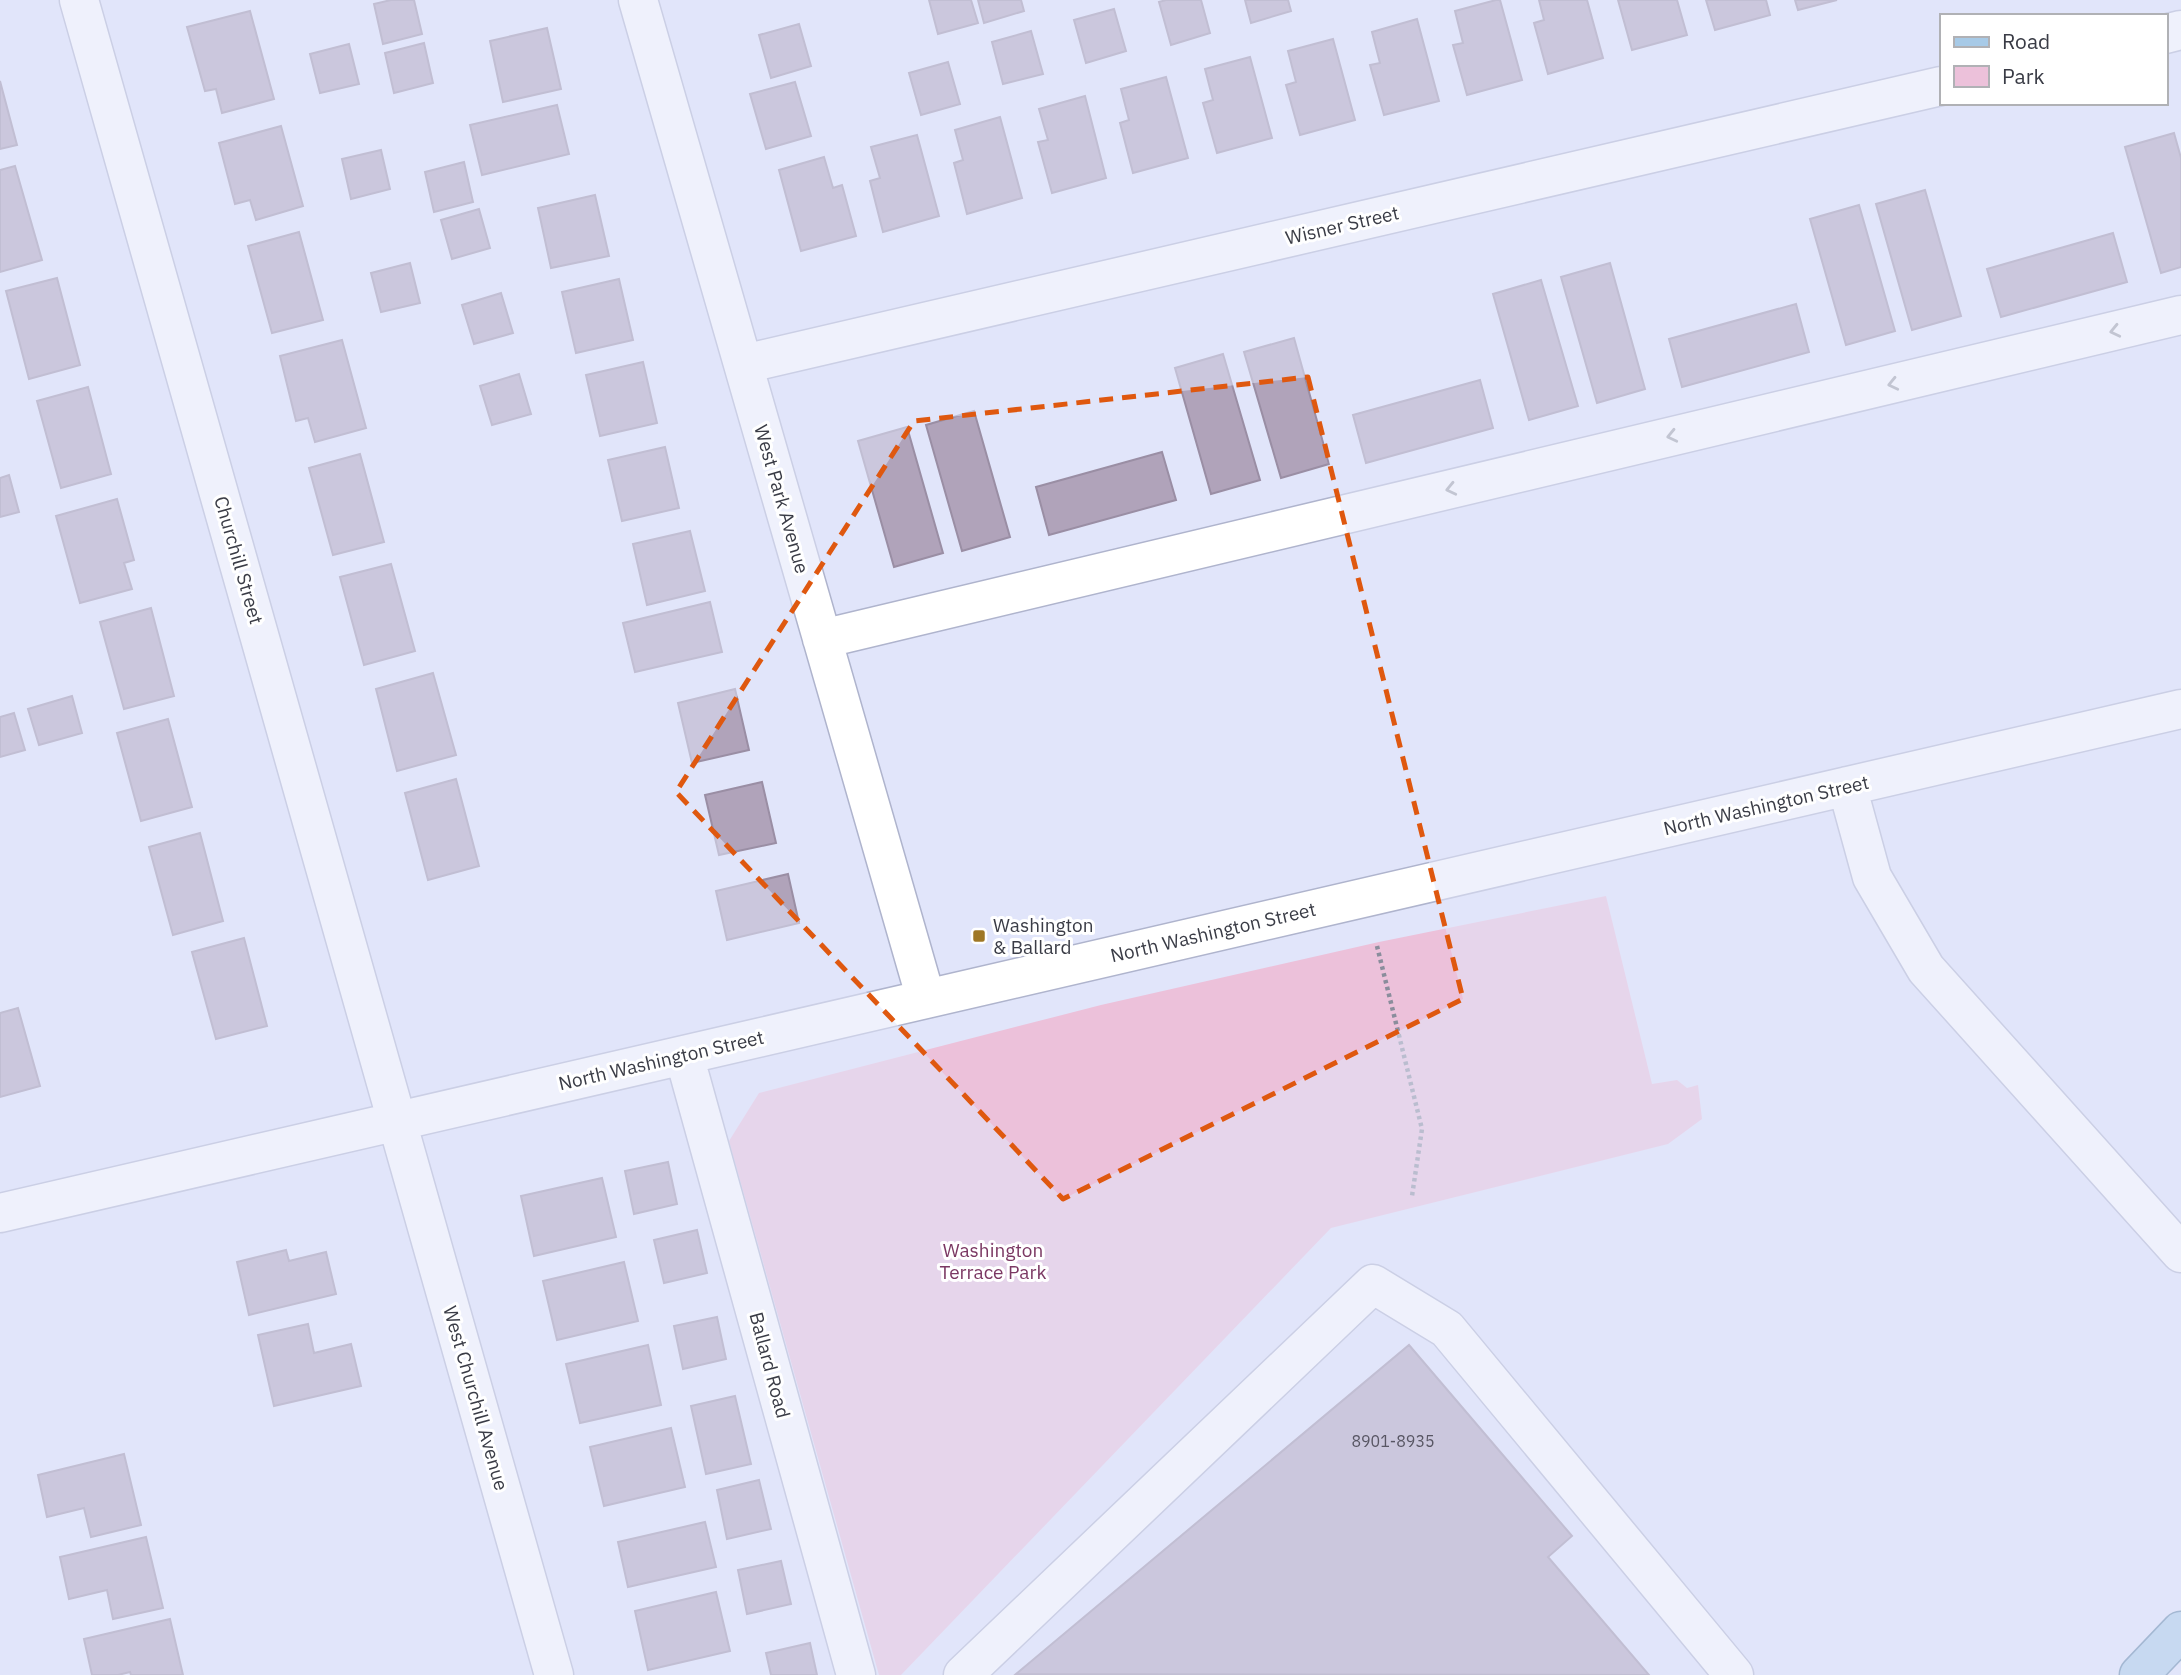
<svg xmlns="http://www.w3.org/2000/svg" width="2181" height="1675" viewBox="0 0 2181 1675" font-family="'IBM Plex Sans',sans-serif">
  <rect width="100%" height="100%" fill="#e1e5fa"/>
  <!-- green -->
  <path fill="#ecc1da" d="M1606,896L1652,1084L1677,1080L1687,1088L1698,1085L1702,1119L1668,1144L1331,1228L901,1675H879L729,1141L759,1093L1101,1005L1379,942Z"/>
  <!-- building -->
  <path fill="#b0a3ba" stroke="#9a8ea4" stroke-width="2" d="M391,0H414L422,34L383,44L374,4Z
    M929,0H971L978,23L938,34Z
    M978,0H1021L1024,11L984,23Z
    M1166,0H1201L1210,33L1171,45L1159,2Z
    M1245,0H1288L1291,11L1251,23Z
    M1496,0H1500L1522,80L1467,95L1453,45L1463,43L1455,11Z
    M1539,0H1587L1603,58L1548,74L1534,23L1544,20Z
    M1618,0H1677L1687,35L1632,50Z
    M1706,0H1766L1770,15L1715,30Z
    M1795,0H1837L1798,10Z
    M1114,9L1126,51L1086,63L1074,20Z
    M250,11L274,99L222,113L216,89L205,91L187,27Z
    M1417,19L1439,101L1384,115L1370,65L1380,63L1372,32Z
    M799,24L811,66L771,78L759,35Z
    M547,28L561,89L503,102L490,41Z
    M1031,31L1043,74L1003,84L992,42Z
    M1333,39L1355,120L1300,135L1286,85L1296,82L1288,51Z
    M424,43L433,83L394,93L385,53Z
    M349,44L359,84L320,93L310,54Z
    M1250,57L1272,138L1217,153L1203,103L1213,100L1205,69Z
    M948,62L960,104L921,115L909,73Z
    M1166,77L1188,158L1133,173L1120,123L1129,120L1121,89Z
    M0,81L17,145L0,149Z
    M795,82L811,136L766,149L750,94Z
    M1085,96L1106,178L1052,193L1038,142L1048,140L1039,109Z
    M557,105L569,154L482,175L470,125Z
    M1000,117L1022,198L967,214L954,163L963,160L955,130Z
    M281,126L303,206L256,220L250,200L235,204L219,143Z
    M2174,133L2181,158V267L2161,273L2125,147Z
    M917,135L939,216L883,232L870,181L880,178L871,147Z
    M381,150L390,189L351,199L342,159Z
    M824,157L833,188L842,185L856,236L801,251L779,170Z
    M464,162L473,202L434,212L425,172Z
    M15,166L42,260L0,272V170Z
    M1925,190L1961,316L1912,330L1876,204Z
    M595,195L609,256L551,268L538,208Z
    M1859,205L1895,331L1846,345L1810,219Z
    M479,209L490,248L452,259L441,220Z
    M299,232L323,320L272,333L248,246Z
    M2113,233L2127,282L2001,317L1987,269Z
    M410,263L420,303L381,312L371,273Z
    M1610,263L1645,389L1597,403L1561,277Z
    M57,278L80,365L29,379L6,291Z
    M619,279L633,340L576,353L562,292Z
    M1541,280L1578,406L1529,420L1493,294Z
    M501,293L513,333L474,344L462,305Z
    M1796,304L1809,352L1682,387L1669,339Z
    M1294,338L1329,464L1281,478L1244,352Z
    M342,340L366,428L315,442L308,418L296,421L280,356Z
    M1223,354L1260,480L1211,494L1175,368Z
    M643,362L657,423L600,436L586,375Z
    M519,374L531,414L492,425L480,386Z
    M1480,380L1493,428L1366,463L1353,415Z
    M88,387L111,474L61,488L37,401Z
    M974,411L1010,537L962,551L926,425Z
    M907,427L943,553L894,567L858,441Z
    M665,447L679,508L622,521L608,460Z
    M1162,452L1176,500L1049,535L1036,487Z
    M360,454L384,542L333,555L309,468Z
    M9,475L19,512L0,517V478Z
    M117,499L134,560L124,563L132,589L80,603L56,516Z
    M690,531L705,591L647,605L633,544Z
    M391,564L415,651L364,665L340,577Z
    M710,602L722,652L635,672L623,623Z
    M151,608L174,696L124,709L100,622Z
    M433,673L456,755L397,771L376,689Z
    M735,689L749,750L692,763L678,703Z
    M72,696L82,733L39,745L28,709Z
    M14,713L25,750L0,757V717Z
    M168,719L192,807L141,821L117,733Z
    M456,779L479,866L428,880L405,793Z
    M762,782L776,843L719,855L705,795Z
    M200,833L223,921L173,935L149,847Z
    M788,874L799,923L727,940L716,891Z
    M244,938L267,1026L216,1039L192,952Z
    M18,1008L40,1086L0,1097V1013Z
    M668,1162L677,1204L634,1214L625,1171Z
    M602,1178L616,1237L534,1256L521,1196Z
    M697,1230L707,1273L664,1283L654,1240Z
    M286,1250L289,1261L326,1252L336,1294L249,1315L237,1262Z
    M624,1262L638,1321L557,1340L543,1281Z
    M717,1317L726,1359L683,1369L674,1326Z
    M308,1324L314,1353L351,1344L361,1386L274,1406L258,1335Z
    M648,1345L661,1405L580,1423L566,1364Z
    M1409,1345L1572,1536L1548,1557L1649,1675L1016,1674Z
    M735,1396L751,1464L706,1474L691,1406Z
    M671,1428L685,1487L604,1506L590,1447Z
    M124,1454L141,1525L91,1537L84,1508L47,1517L38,1475Z
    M759,1480L771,1529L727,1539L717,1490Z
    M705,1522L716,1567L628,1587L618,1542Z
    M146,1537L163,1608L113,1619L107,1590L69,1599L60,1557Z
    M781,1561L791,1604L747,1614L738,1570Z
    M716,1592L730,1651L648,1670L635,1611Z
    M170,1619L183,1675H131L130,1672L118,1675H92L84,1639Z
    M810,1643L817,1675H771L766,1653Z"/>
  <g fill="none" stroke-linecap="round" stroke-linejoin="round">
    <!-- minor casing -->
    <g stroke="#afb4cd" stroke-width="41">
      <path id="minor" d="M79,0L554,1675
        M638,0L926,999
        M2165,34L2181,30
        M744,364L1941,86
        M822,639L2181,315
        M1847,786L1872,877L1926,969L2181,1253
        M684,1055L856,1675
        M0,1213L2181,709
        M963,1675L1373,1284L1447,1329L1734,1675"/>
    </g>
    <!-- major casing -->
    <g stroke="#5a82a4" stroke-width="41">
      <path id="major" d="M2139,1675L2181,1631"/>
    </g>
    <!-- path -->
    <path stroke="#8a8d9c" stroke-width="4.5" stroke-dasharray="3.5 3.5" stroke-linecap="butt" d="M1377,946L1422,1129L1412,1196"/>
    <!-- minor -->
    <use href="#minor" stroke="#fff" stroke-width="38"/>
    <!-- major -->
    <use href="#major" stroke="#a7cae7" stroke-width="38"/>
  </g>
  <!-- one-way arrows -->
  <defs><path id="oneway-chevron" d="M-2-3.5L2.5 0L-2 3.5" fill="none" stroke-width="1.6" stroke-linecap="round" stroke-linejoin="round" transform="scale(1.75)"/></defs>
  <g stroke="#9c9ea2">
    <use href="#oneway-chevron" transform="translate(2115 331) rotate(167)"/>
    <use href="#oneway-chevron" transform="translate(1893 384) rotate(167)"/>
    <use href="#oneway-chevron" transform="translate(1672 436) rotate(167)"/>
    <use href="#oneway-chevron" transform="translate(1451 489) rotate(167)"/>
  </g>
  <!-- marked area -->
  <path d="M0 0H2181V1675H0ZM1308,377L1463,999L1063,1199L676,792L914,421Z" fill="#e1e5fa" fill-opacity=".55" fill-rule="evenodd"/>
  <path fill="none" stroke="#df580f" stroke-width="5" stroke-dasharray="14 9" stroke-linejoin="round" d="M1308,377L1463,999L1063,1199L676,792L914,421Z"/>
  <!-- markers -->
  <rect fill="#9f7725" stroke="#fff" stroke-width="2.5" x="972" y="929" width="14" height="14" rx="3.5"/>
  <g text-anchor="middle" stroke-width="6" stroke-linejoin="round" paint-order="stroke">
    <!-- number labels -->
    <g font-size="16" fill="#585663">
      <text x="1393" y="1447">8901-8935</text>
    </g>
    <!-- street labels -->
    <g font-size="19" fill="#3a3c46" stroke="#fff">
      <text transform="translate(1342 225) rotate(-13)" y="7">Wisner Street</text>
      <text transform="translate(782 499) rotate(74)" y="7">West Park Avenue</text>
      <text transform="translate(239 560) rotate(74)" y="7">Churchill Street</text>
      <text transform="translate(1766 805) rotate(-13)" y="7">North Washington Street</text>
      <text transform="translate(1213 932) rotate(-13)" y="7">North Washington Street</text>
      <text transform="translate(661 1060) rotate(-13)" y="7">North Washington Street</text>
      <text transform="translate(770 1365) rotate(75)" y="7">Ballard Road</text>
      <text transform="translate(476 1398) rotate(74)" y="7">West Churchill Avenue</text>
    </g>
    <!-- poi labels -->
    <g font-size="19" fill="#3a3c46" stroke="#fff" text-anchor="start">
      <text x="993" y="932">Washington<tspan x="993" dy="22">&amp; Ballard</tspan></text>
    </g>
    <!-- park labels -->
    <g font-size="19" fill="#7b3863" stroke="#fff">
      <text x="993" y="1257">Washington<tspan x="993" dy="22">Terrace Park</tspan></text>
    </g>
  </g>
  <!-- legend -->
  <rect x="1940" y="14" width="228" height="91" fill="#ffffff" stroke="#b0b1b5" stroke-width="2"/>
  <rect x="1954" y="37" width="35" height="10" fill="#a7cae7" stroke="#b0b1b5" stroke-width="2"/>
  <text x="2002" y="49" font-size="21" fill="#3a3c46">Road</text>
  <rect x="1954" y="66" width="35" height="21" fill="#ecc1da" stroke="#b0b1b5" stroke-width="2"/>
  <text x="2002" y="84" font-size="21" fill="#3a3c46">Park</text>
</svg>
